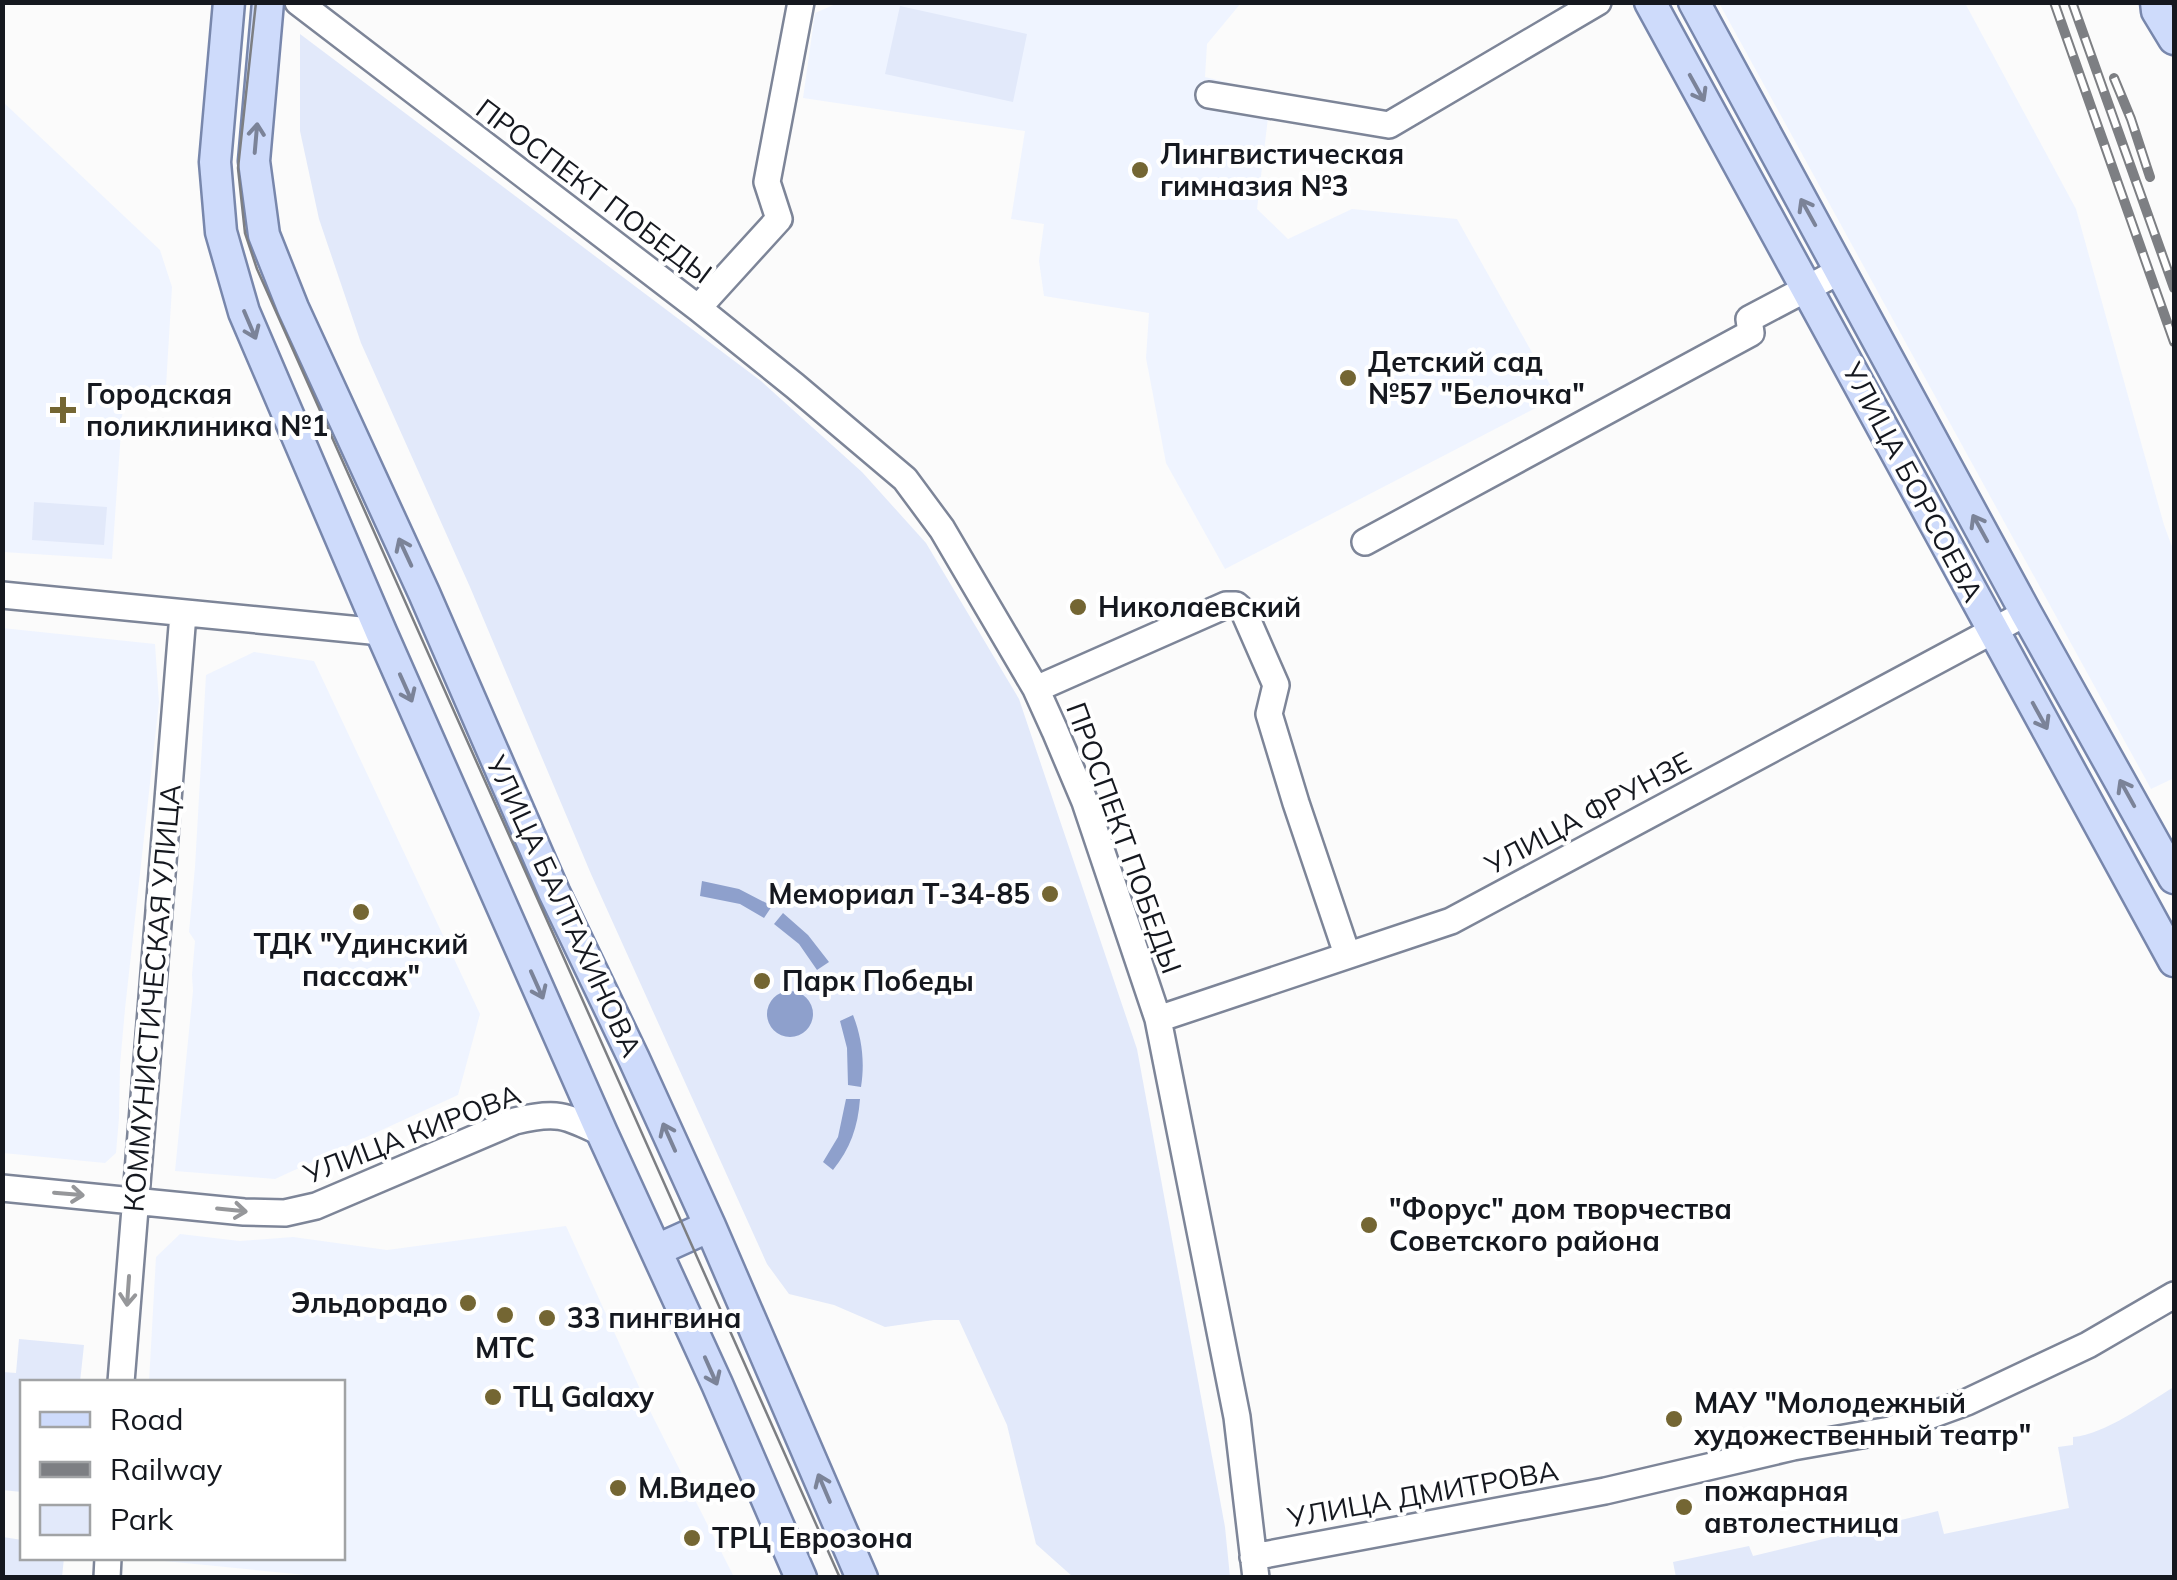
<svg xmlns="http://www.w3.org/2000/svg" width="2177" height="1580" viewBox="0 0 2177 1580" font-family="Mulish,sans-serif">
  <rect width="100%" height="100%" fill="#fbfbfb"/>
  <!-- built -->
  <path fill="#eff4ff" d="M838,3H1241L1207,44L1205,77L1271,93L1257,209L1288,239L1352,209L1457,219L1557,397L1225,569L1166,463L1146,358L1149,313L1044,296L1039,261L1044,224L1011,219L1025,131L803,98L815,13Z
    M1719,3H1965L2076,209L2164,525L2174,552V778L2151,789Z
    M2,101L160,250L172,287L165,403L136,402L124,389L112,559L3,552Z
    M2,628L155,644L159,702L125,1009L120,1065L119,1118L116,1153L105,1163L3,1153Z
    M254,652L314,661L480,1014L458,1095L275,1179L175,1171L193,991L192,975L195,941L189,932L195,867L206,675Z
    M566,1226L650,1411L734,1577L336,1578L134,1558H342V1382H149L156,1257L180,1234L240,1241L293,1237L387,1250Z"/>
  <!-- green -->
  <path fill="#e2e9fa" d="M900,6L1027,34L1013,102L885,74Z
    M300,34L761,381L862,472L926,543L1019,699L1137,1049L1225,1527L1230,1577H1073L1036,1544L1007,1425L959,1320H934L885,1327L834,1305L789,1294L767,1264L591,874L470,587L361,343L319,219L300,131Z
    M34,502L107,507L104,545L32,540Z
    M19,1339L84,1345L80,1382H22V1492L2,1490L3,1372L16,1373Z
    M2174,1387V1577H1676L1673,1562L1749,1546L1753,1556L1938,1511L1944,1534L2069,1508L2058,1447L2073,1445V1437C2106,1434 2145,1404 2174,1387Z
    M3,1537L22,1540V1558H64L62,1577H3Z"/>
  <!-- water -->
  <path fill="#8ea0cc" d="M702,881L739,889L772,906L764,918L740,904L700,896Z
    M783,913L808,935L829,962L817,970L799,944L774,924Z
    M767 1014a23 23 0 1 1 46 0a23 23 0 1 1-46 0Z
    M853,1015C862,1038 865,1062 861,1087L848,1085L847,1048L840,1021Z
    M846,1099H860C858,1127 850,1149 833,1170L823,1162L838,1137Z"/>
  <g fill="none" stroke-linecap="round" stroke-linejoin="round">
    <!-- minor casing -->
    <g stroke="#7d8598" stroke-width="30">
      <path id="minor" d="M298,2L698,308L795,386L905,479L942,529L1036,689L1055,731L1085,802L1158,1019L1237,1417L1256,1578
        M1209,95L1389,125L1598,2
        M698,308L779,219L767,182L801,2
        M1365,542L1751,333L1749,319L1840,271
        M2,595L381,632
        M1036,689L1226,605H1236L1244,612L1276,685L1269,714L1296,803L1347,954
        M1158,1019L1451,921L2026,613
        M2,1188L244,1212L285,1213L316,1206L515,1121C556,1111 565,1115 602,1133
        M121,1382L183,614
        M1253,1557L1605,1491L1793,1447L1890,1430L1967,1402L2088,1345L2174,1295
        M107,1578L108,1558"/>
    </g>
    <!-- major casing -->
    <g stroke="#7887ac" stroke-width="35">
      <path id="major" d="M229,2L215,162L221,232L244,312L381,632L602,1133L717,1384L801,1578
        M268,2L254,161L264,235L293,308L424,593L554,892L634,1059L710,1226L862,1578
        M1650,2L2174,961
        M1694,2L2026,613L2174,878
        M2156,2L2157,11L2174,39
        M657,1250L710,1226"/>
    </g>
    <!-- minor -->
    <use href="#minor" stroke="#fff" stroke-width="25"/>
    <!-- major -->
    <use href="#major" stroke="#cedbfb" stroke-width="30"/>
    <!-- tram -->
    <path stroke="#7d7f83" stroke-width="2.5" d="M256,2L238,168L245,233L257,269L840,1578"/>
    <!-- rail casing -->
    <g stroke="#7d7f83" stroke-width="10">
      <path id="rail" d="M2054,2L2174,342
        M2072,2L2174,288
        M2114,78L2131,119L2150,177"/>
    </g>
    <!-- rail -->
    <use href="#rail" stroke="#fff" stroke-width="6" stroke-dasharray="19" stroke-linecap="butt"/>
  </g>
  <!-- one-way arrows -->
  <defs><path id="oneway-shaft" d="M-6 0H5M1.5-3L5.5 0L1.5 3" fill="none" stroke-width="1.6" stroke-linecap="round" stroke-linejoin="round" transform="scale(2.5)"/></defs>
  <g stroke="#7b8398">
    <use href="#oneway-shaft" transform="translate(1697 88) rotate(61)"/>
    <use href="#oneway-shaft" transform="translate(256 138) rotate(-85)"/>
    <use href="#oneway-shaft" transform="translate(1808 212) rotate(-119)"/>
    <use href="#oneway-shaft" transform="translate(250 325) rotate(67)"/>
    <use href="#oneway-shaft" transform="translate(1980 528) rotate(-119)"/>
    <use href="#oneway-shaft" transform="translate(405 552) rotate(-115)"/>
    <use href="#oneway-shaft" transform="translate(406 688) rotate(66)"/>
    <use href="#oneway-shaft" transform="translate(2040 716) rotate(61)"/>
    <use href="#oneway-shaft" transform="translate(2127 793) rotate(-119)"/>
    <use href="#oneway-shaft" transform="translate(537 985) rotate(66)"/>
    <use href="#oneway-shaft" transform="translate(669 1137) rotate(-114)"/>
    <use href="#oneway-shaft" transform="translate(711 1371) rotate(66)"/>
    <use href="#oneway-shaft" transform="translate(824 1488) rotate(-113)"/>
  </g>
  <g stroke="#96979a">
    <use href="#oneway-shaft" transform="translate(69 1194) rotate(5)"/>
    <use href="#oneway-shaft" transform="translate(232 1210) rotate(6)"/>
    <use href="#oneway-shaft" transform="translate(128 1291) rotate(94)"/>
  </g>
  <!-- markers -->
  <g fill="#746633" stroke="#fff" stroke-width="4">
    <circle cx="1140" cy="170" r="10"/>
    <circle cx="1348" cy="378" r="10"/>
    <path d="M58 395h10v10h10v10h-10v10h-10v-10h-10v-10h10z"/>
    <circle cx="1078" cy="607" r="10"/>
    <circle cx="1050" cy="894" r="10"/>
    <circle cx="361" cy="912" r="10"/>
    <circle cx="762" cy="981" r="10"/>
    <circle cx="1369" cy="1225" r="10"/>
    <circle cx="468" cy="1303" r="10"/>
    <circle cx="505" cy="1315" r="10"/>
    <circle cx="547" cy="1318" r="10"/>
    <circle cx="493" cy="1397" r="10"/>
    <circle cx="1674" cy="1419" r="10"/>
    <circle cx="618" cy="1488" r="10"/>
    <circle cx="1684" cy="1507" r="10"/>
    <circle cx="692" cy="1538" r="10"/>
  </g>
  <g text-anchor="middle" stroke-width="8" stroke-linejoin="round" paint-order="stroke">
    <!-- poi labels -->
    <g font-size="28" font-weight="bold" fill="#15181f" stroke="#fff" text-anchor="start">
      <text x="1160" y="164">Лингвистическая<tspan x="1160" dy="32">гимназия №3</tspan></text>
      <text x="1368" y="372">Детский сад<tspan x="1368" dy="32">№57 "Белочка"</tspan></text>
      <text x="86" y="404">Городская<tspan x="86" dy="32">поликлиника №1</tspan></text>
      <text x="1098" y="617">Николаевский</text>
      <text x="1030" y="904" text-anchor="end">Мемориал Т-34-85</text>
      <text x="361" y="954" text-anchor="middle">ТДК "Удинский<tspan x="361" dy="32">пассаж"</tspan></text>
      <text x="782" y="991">Парк Победы</text>
      <text x="1389" y="1219">"Форус" дом творчества<tspan x="1389" dy="32">Советского района</tspan></text>
      <text x="448" y="1313" text-anchor="end">Эльдорадо</text>
      <text x="567" y="1328">33 пингвина</text>
      <text x="505" y="1358" text-anchor="middle">МТС</text>
      <text x="513" y="1407">ТЦ Galaxy</text>
      <text x="1694" y="1413">МАУ "Молодежный<tspan x="1694" dy="32">художественный театр"</tspan></text>
      <text x="638" y="1498">М.Видео</text>
      <text x="1704" y="1501">пожарная<tspan x="1704" dy="32">автолестница</tspan></text>
      <text x="712" y="1548">ТРЦ Еврозона</text>
    </g>
    <!-- street labels -->
    <g font-size="28" fill="#15181f" stroke="#fff">
      <text transform="translate(594 191) rotate(37)" y="10">ПРОСПЕКТ ПОБЕДЫ</text>
      <text transform="translate(1913 482) rotate(62)" y="10">УЛИЦА БОРСОЕВА</text>
      <text transform="translate(1588 813) rotate(-28)" y="10">УЛИЦА ФРУНЗЕ</text>
      <text transform="translate(1124 838) rotate(70)" y="10">ПРОСПЕКТ ПОБЕДЫ</text>
      <text transform="translate(564 906) rotate(65)" y="10">УЛИЦА БАЛТАХИНОВА</text>
      <text transform="translate(152 998) rotate(-85)" y="10">КОММУНИСТИЧЕСКАЯ УЛИЦА</text>
      <text transform="translate(412 1134) rotate(-21)" y="10">УЛИЦА КИРОВА</text>
      <text transform="translate(1423 1494) rotate(-10)" y="10">УЛИЦА ДМИТРОВА</text>
    </g>
  </g>
  <!-- border -->
  <rect width="2177" height="1580" fill="none" stroke="#15181f" stroke-width="10"/>
  <!-- legend -->
  <rect x="20" y="1380" width="325" height="180" fill="#ffffff" stroke="#a1a3a5" stroke-width="2.5"/>
  <rect x="40" y="1412" width="50" height="15" fill="#cedbfb" stroke="#a1a3a5" stroke-width="2.5"/>
  <text x="110" y="1430" font-size="30" fill="#15181f">Road</text>
  <rect x="40" y="1462" width="50" height="15" fill="#7d7f83" stroke="#a1a3a5" stroke-width="2.5"/>
  <text x="110" y="1480" font-size="30" fill="#15181f">Railway</text>
  <rect x="40" y="1505" width="50" height="30" fill="#e2e9fa" stroke="#a1a3a5" stroke-width="2.5"/>
  <text x="110" y="1530" font-size="30" fill="#15181f">Park</text>
</svg>
